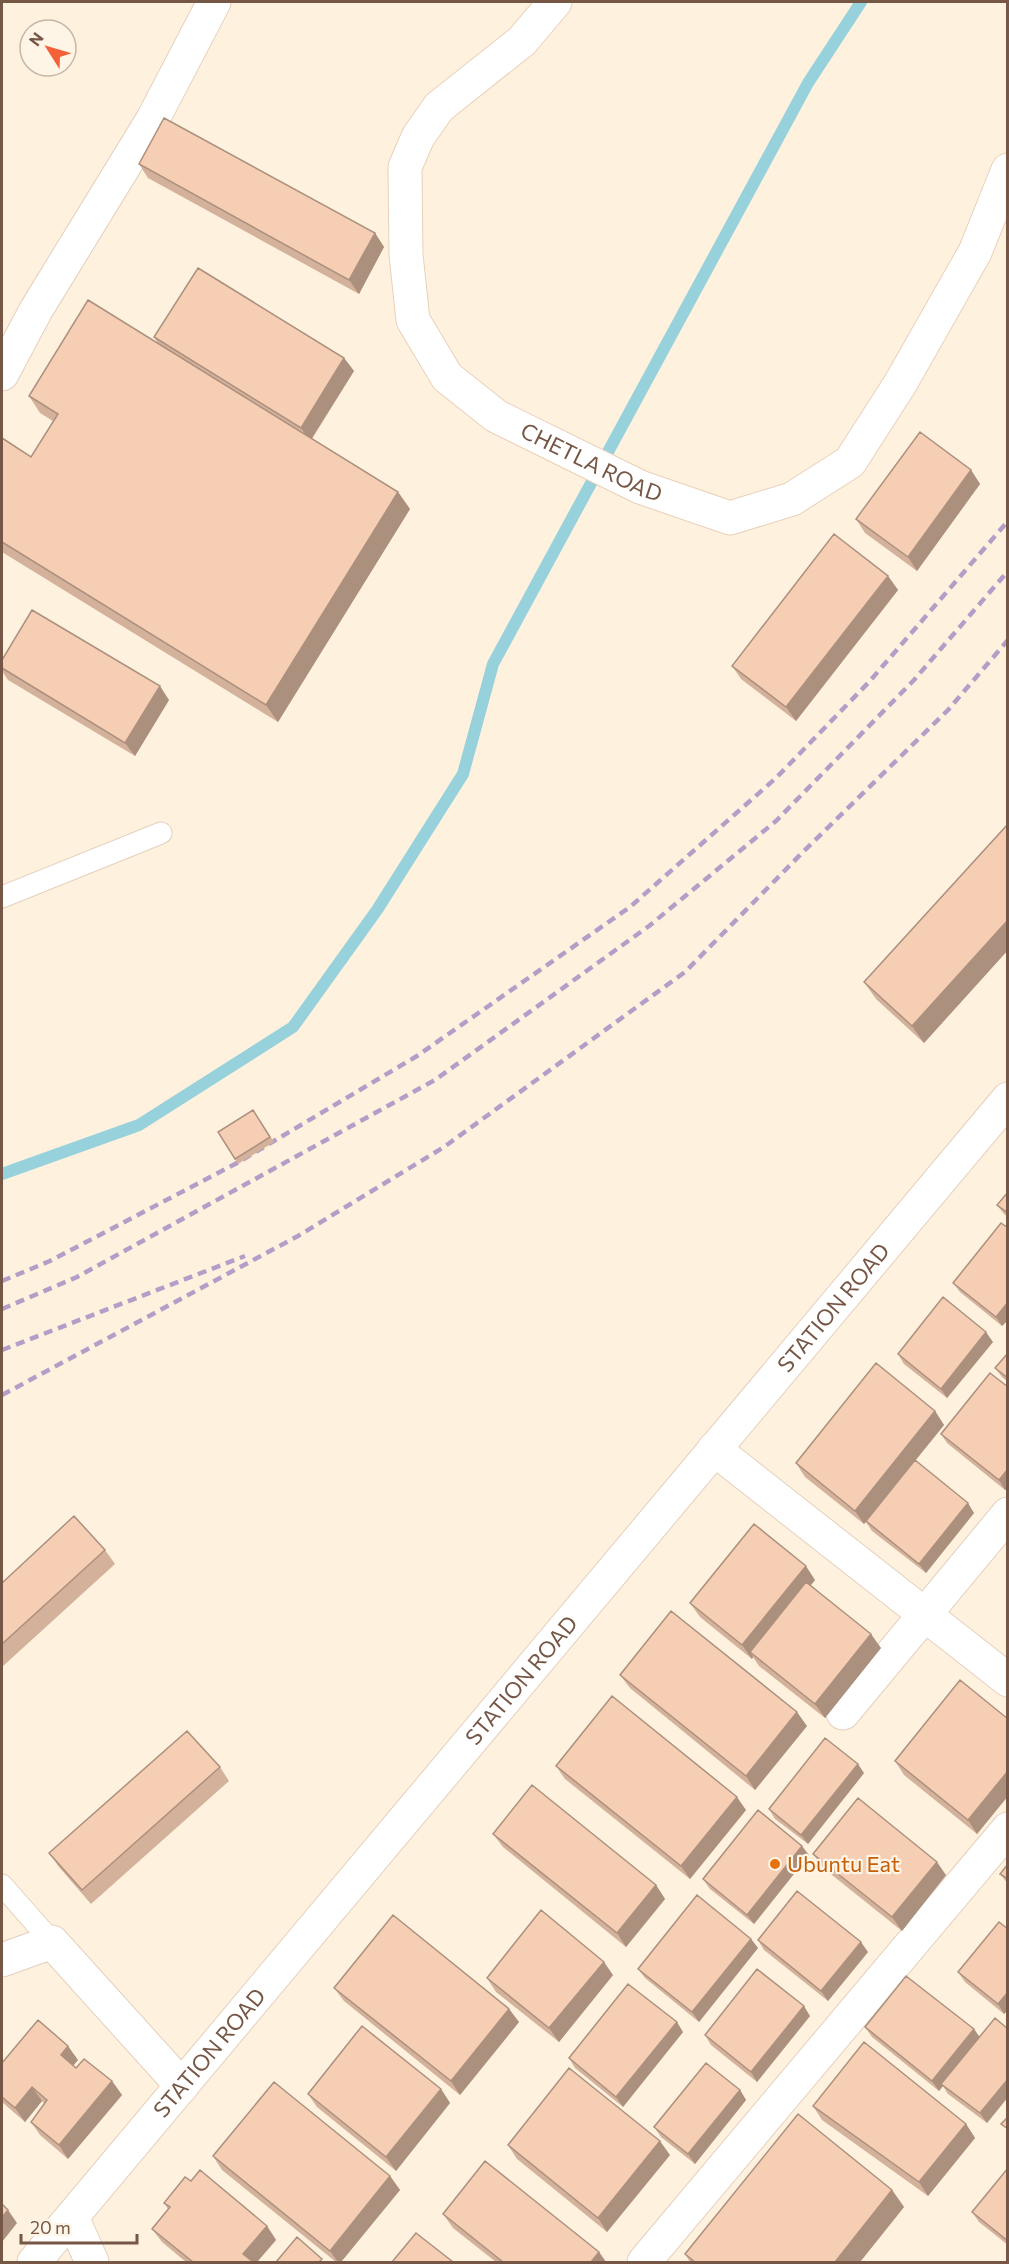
<svg xmlns="http://www.w3.org/2000/svg" width="1009" height="2264" viewBox="0 0 1009 2264" font-family="Commissioner,sans-serif">
  <rect width="100%" height="100%" fill="#fef2df"/>
  <g fill="none" stroke-linecap="round" stroke-linejoin="round">
    <!-- stream -->
    <path stroke="#97d1db" stroke-width="12" d="M2,1174L139,1125L293,1027L377,910L463,774L493,664L808,83L861,2"/>
    <!-- service casing -->
    <g stroke="#e5cfbd" stroke-width="23">
      <path id="service" d="M2,897L161,833
        M2,1885L52,1942"/>
    </g>
    <!-- minor casing -->
    <g stroke="#e5cfbd" stroke-width="35">
      <path id="minor" d="M2,374L36,310L153,119L214,2
        M714,1449L1008,1680
        M843,1713L1008,1514
        M2,1960L52,1942L182,2086
        M72,2217L92,2262
        M644,2262L1008,1829"/>
    </g>
    <!-- tertiary casing -->
    <g stroke="#e5cfbd" stroke-width="35">
      <g id="tertiary">
        <path id="s1" d="M34,2262L1008,1099"/>
      </g>
    </g>
    <!-- secondary casing -->
    <g stroke="#ead0ba" stroke-width="35">
      <g id="secondary">
        <path id="s2" d="M555,2L522,41L439,107L418,137L405,167L406,255L413,320L447,377L496,416L640,487L730,518L792,499L850,462L900,384L975,252L1008,170"/>
      </g>
    </g>
    <!-- service -->
    <use href="#service" stroke="#fff" stroke-width="21"/>
    <!-- minor -->
    <use href="#minor" stroke="#fff" stroke-width="33"/>
    <!-- tertiary -->
    <use href="#tertiary" stroke="#fff" stroke-width="33"/>
    <!-- secondary -->
    <use href="#secondary" stroke="#fff" stroke-width="33"/>
    <!-- rail -->
    <path stroke="#b49dc7" stroke-width="4.5" stroke-dasharray="9 6" stroke-linecap="butt" d="M2,1281L50,1261L237,1163L417,1056L630,907L776,778L869,682L1008,521
      M2,1309L77,1277L435,1080L649,926L776,821L914,680L1008,571
      M2,1350L245,1256
      M2,1395L298,1236L444,1147L685,972L801,854L948,710L1008,640"/>
  </g>
  <!-- wall -->
  <path fill="#d4b19b" d="M139,164L375,233L384,247L359,294L148,178Z
    M154,337L344,358L354,371L312,439L398,492L410,509L278,722L2,552V438L31,457L53,421L40,413L29,396L159,345Z
    M971,470L980,484L917,571L865,533L856,519Z
    M888,576L898,590L796,721L741,679L732,666Z
    M2,660L169,700L135,756L8,680L2,671Z
    M1008,824V950L924,1043L876,999L864,982Z
    M253,1110L274,1142L238,1164L218,1132Z
    M1008,1192V1217L1004,1214L997,1205Z
    M1008,1228V1320L1002,1326L960,1292L953,1283Z
    M993,1342L947,1398L904,1364L898,1354Z
    M1008,1353V1382L1002,1377L995,1368Z
    M1008,1387V1487L1005,1490L947,1443L941,1434Z
    M935,1411L944,1425L915,1461L974,1513L926,1573L872,1531L866,1522L864,1524L805,1477L796,1463Z
    M105,1550L115,1564L2,1667V1583Z
    M815,1580L811,1585L881,1648L825,1718L759,1666L753,1657L752,1659L700,1617L690,1603Z
    M620,1675L807,1726L755,1790L630,1688Z
    M1008,1719V1796L977,1834L904,1775L895,1761Z
    M556,1766L746,1810L690,1879L565,1779Z
    M220,1767L229,1781L91,1904L59,1867L49,1853Z
    M864,1773L808,1844L775,1819L769,1809Z
    M493,1834L656,1885L665,1899L626,1947L503,1847Z
    M813,1854L946,1875L902,1931L822,1867Z
    M809,1855L754,1924L710,1889L703,1879Z
    M1008,1864V1884L1000,1874Z
    M1008,1929V2010L1004,2014L965,1982L958,1972Z
    M751,1939L758,1948L699,2022L645,1978L638,1969Z
    M758,1940L868,1952L828,2001L764,1950Z
    M613,1975L559,2042L496,1992L487,1978Z
    M334,1988L509,2009L519,2022L460,2095L344,2001Z
    M810,2016L757,2082L711,2045L705,2035Z
    M865,2027L974,2029L979,2037L1008,2029V2097L987,2123L948,2094L943,2086L939,2091L872,2037Z
    M683,2032L623,2107L575,2068L569,2058Z
    M78,2060L73,2066L76,2068L112,2081L122,2095L68,2159L40,2135L31,2122L45,2104L42,2101L25,2122L2,2102V2063Z
    M441,2089L450,2103L396,2171L317,2107L308,2094Z
    M740,2090L746,2100L695,2164L661,2137L654,2127Z
    M813,2106L966,2124L975,2138L928,2196L822,2120Z
    M508,2145L670,2155L607,2232L517,2159Z
    M213,2156L390,2176L400,2190L341,2262H336L222,2170Z
    M1008,2168V2245L979,2222L972,2212Z
    M191,2181L267,2226L276,2240L257,2262H186L162,2242L152,2229L168,2209L164,2203Z
    M892,2190L904,2207L860,2262H690L685,2254Z
    M443,2214L599,2252L606,2262H496L453,2228Z"/>
  <!-- shaded-wall -->
  <path fill="#ac907e" d="M375,233L384,247L359,294L349,280Z
    M344,358L354,371L310,441L301,428Z
    M971,470L980,484L917,571L908,557Z
    M398,492L410,509L278,722L266,705Z
    M888,576L898,590L796,721L786,707Z
    M160,686L169,700L135,756L125,743Z
    M1008,920V950L924,1043L912,1026Z
    M1008,1302V1320L1002,1326L996,1317Z
    M986,1332L993,1342L947,1398L941,1389Z
    M935,1411L944,1425L864,1524L855,1511Z
    M1008,1469V1487L1005,1490L999,1480Z
    M968,1503L974,1513L926,1573L919,1564Z
    M806,1566L815,1580L754,1656L750,1652L753,1657L752,1659L742,1645Z
    M871,1634L881,1648L825,1718L815,1704Z
    M797,1712L807,1726L755,1790L746,1776Z
    M858,1764L864,1773L808,1844L801,1835Z
    M1008,1771V1796L977,1834L968,1820Z
    M737,1797L746,1810L690,1879L681,1866Z
    M802,1846L809,1855L754,1924L747,1915Z
    M937,1862L946,1875L902,1931L892,1917Z
    M656,1885L665,1899L626,1947L617,1933Z
    M751,1939L758,1948L699,2022L692,2012Z
    M861,1942L868,1952L828,2001L821,1991Z
    M604,1962L613,1975L559,2042L549,2028Z
    M1008,1992V2010L1004,2014L998,2004Z
    M804,2006L810,2016L757,2082L751,2072Z
    M509,2009L519,2022L460,2095L451,2081Z
    M677,2022L683,2032L623,2107L616,2097Z
    M974,2029L981,2039L941,2084L943,2086L939,2091L932,2081Z
    M68,2046L78,2060L70,2069L61,2055Z
    M1008,2079V2097L987,2123L980,2113Z
    M112,2081L122,2095L68,2159L59,2145Z
    M32,2087L42,2101L25,2122L15,2108Z
    M441,2089L450,2103L396,2171L386,2157Z
    M740,2090L746,2100L695,2164L688,2154Z
    M966,2124L975,2138L928,2196L919,2182Z
    M660,2141L670,2155L607,2232L598,2218Z
    M390,2176L400,2190L341,2262H338L330,2251Z
    M892,2190L904,2207L860,2262H835Z
    M8,2210L17,2223L2,2242V2217Z
    M267,2226L276,2240L257,2262H248L243,2254Z
    M599,2252L606,2262H591Z"/>
  <!-- building -->
  <path fill="#f6ceb4" stroke="#ac907e" stroke-width="1.5" d="M164,118L375,233L349,280L139,164Z
    M198,268L344,358L301,428L154,337Z
    M88,300L398,492L266,705L2,542V438L31,457L58,414L29,396Z
    M920,432L971,470L908,557L856,519Z
    M834,534L888,576L786,707L732,666Z
    M32,610L160,686L125,743L2,668V660Z
    M1008,824V920L912,1026L864,982Z
    M253,1110L270,1137L235,1159L218,1132Z
    M1008,1192V1213L997,1205Z
    M1001,1223L1008,1228V1302L996,1317L953,1283Z
    M943,1297L986,1332L941,1389L898,1354Z
    M1008,1353V1378L995,1368Z
    M876,1363L935,1411L855,1511L796,1463Z
    M990,1373L1008,1387V1469L999,1480L941,1434Z
    M915,1460L968,1503L919,1564L866,1521Z
    M74,1516L105,1550L2,1644V1583Z
    M754,1524L806,1566L742,1645L690,1603Z
    M806,1582L871,1634L815,1704L750,1652Z
    M671,1611L797,1712L746,1776L620,1675Z
    M960,1680L1008,1719V1771L968,1820L895,1761Z
    M612,1696L737,1797L681,1866L556,1766Z
    M187,1731L220,1767L82,1890L49,1853Z
    M825,1738L858,1764L801,1835L769,1809Z
    M532,1785L656,1885L617,1933L493,1834Z
    M858,1798L937,1862L892,1917L813,1854Z
    M758,1810L802,1846L747,1915L703,1879Z
    M1008,1864V1879L1000,1874Z
    M797,1891L861,1942L821,1991L758,1940Z
    M697,1895L751,1939L692,2012L638,1969Z
    M541,1910L604,1962L549,2028L487,1978Z
    M393,1915L509,2009L451,2081L334,1988Z
    M999,1922L1008,1929V1992L998,2004L958,1972Z
    M757,1969L804,2006L751,2072L705,2035Z
    M906,1976L974,2029L932,2081L865,2027Z
    M628,1984L677,2022L616,2097L569,2058Z
    M995,2018L1008,2029V2079L980,2113L941,2084Z
    M38,2020L68,2046L61,2055L76,2068L84,2059L112,2081L59,2145L31,2122L47,2100L32,2087L15,2108L2,2097V2063Z
    M362,2026L441,2089L386,2157L308,2094Z
    M864,2042L966,2124L919,2182L813,2106Z
    M706,2063L740,2090L688,2154L654,2127Z
    M569,2068L660,2141L598,2218L508,2145Z
    M274,2082L390,2176L330,2251L213,2156Z
    M798,2114L892,2190L835,2262H695L685,2254Z
    M1008,2117V2129L1001,2124Z
    M485,2161L599,2252L591,2262H503L443,2214Z
    M1008,2168V2241L972,2212Z
    M200,2170L267,2226L243,2254L253,2262H193L152,2229L170,2207L164,2203L185,2177L191,2181Z
    M2,2204L8,2210L2,2217Z
    M416,2233L453,2262H392Z
    M297,2237L322,2259L319,2262H276Z"/>
  <!-- markers -->
  <circle fill="#e8710a" stroke="#fff5e7" stroke-width="2" cx="775" cy="1864" r="6"/>
  <g text-anchor="middle" stroke-width="4.5" stroke-linejoin="round" paint-order="stroke">
    <!-- street labels -->
    <g font-size="22" fill="#765645" stroke="#fff5e7">
      <text dy="8" stroke="none"><textPath href="#s2" startOffset="615">CHETLA ROAD</textPath></text>
      <text dy="8" stroke="none"><textPath href="#s1" startOffset="1245">STATION ROAD</textPath></text>
      <text dy="8" stroke="none"><textPath href="#s1" startOffset="759">STATION ROAD</textPath></text>
      <text dy="8" stroke="none"><textPath href="#s1" startOffset="273">STATION ROAD</textPath></text>
    </g>
    <!-- food labels -->
    <g font-size="22" fill="#c56008" stroke="#fff5e7" text-anchor="start">
      <text x="787" y="1872">Ubuntu Eat</text>
    </g>
  </g>
  <!-- border -->
  <rect width="1009" height="2264" fill="none" stroke="#765645" stroke-width="6"/>
  <!-- north arrow -->
  <g transform="translate(48 48) rotate(307)"><circle r="28" fill="#fff5e7" stroke="#c8b5a6" stroke-width="1.5"/>
  <path d="M0-4.5L10 22L0 15L-10 22Z" fill="#f36139"/>
  <text y="-9" font-size="16" font-weight="bold" text-anchor="middle" fill="#765645">N</text>
  </g>
  <!-- scale -->
  <path d="M21 2234v9h116v-9" fill="none" stroke="#765645" stroke-width="3"/>
  <text x="30" y="2234" font-size="18" fill="#765645" stroke="#fff5e7" stroke-width="4.5" paint-order="stroke">20 m</text>
</svg>
